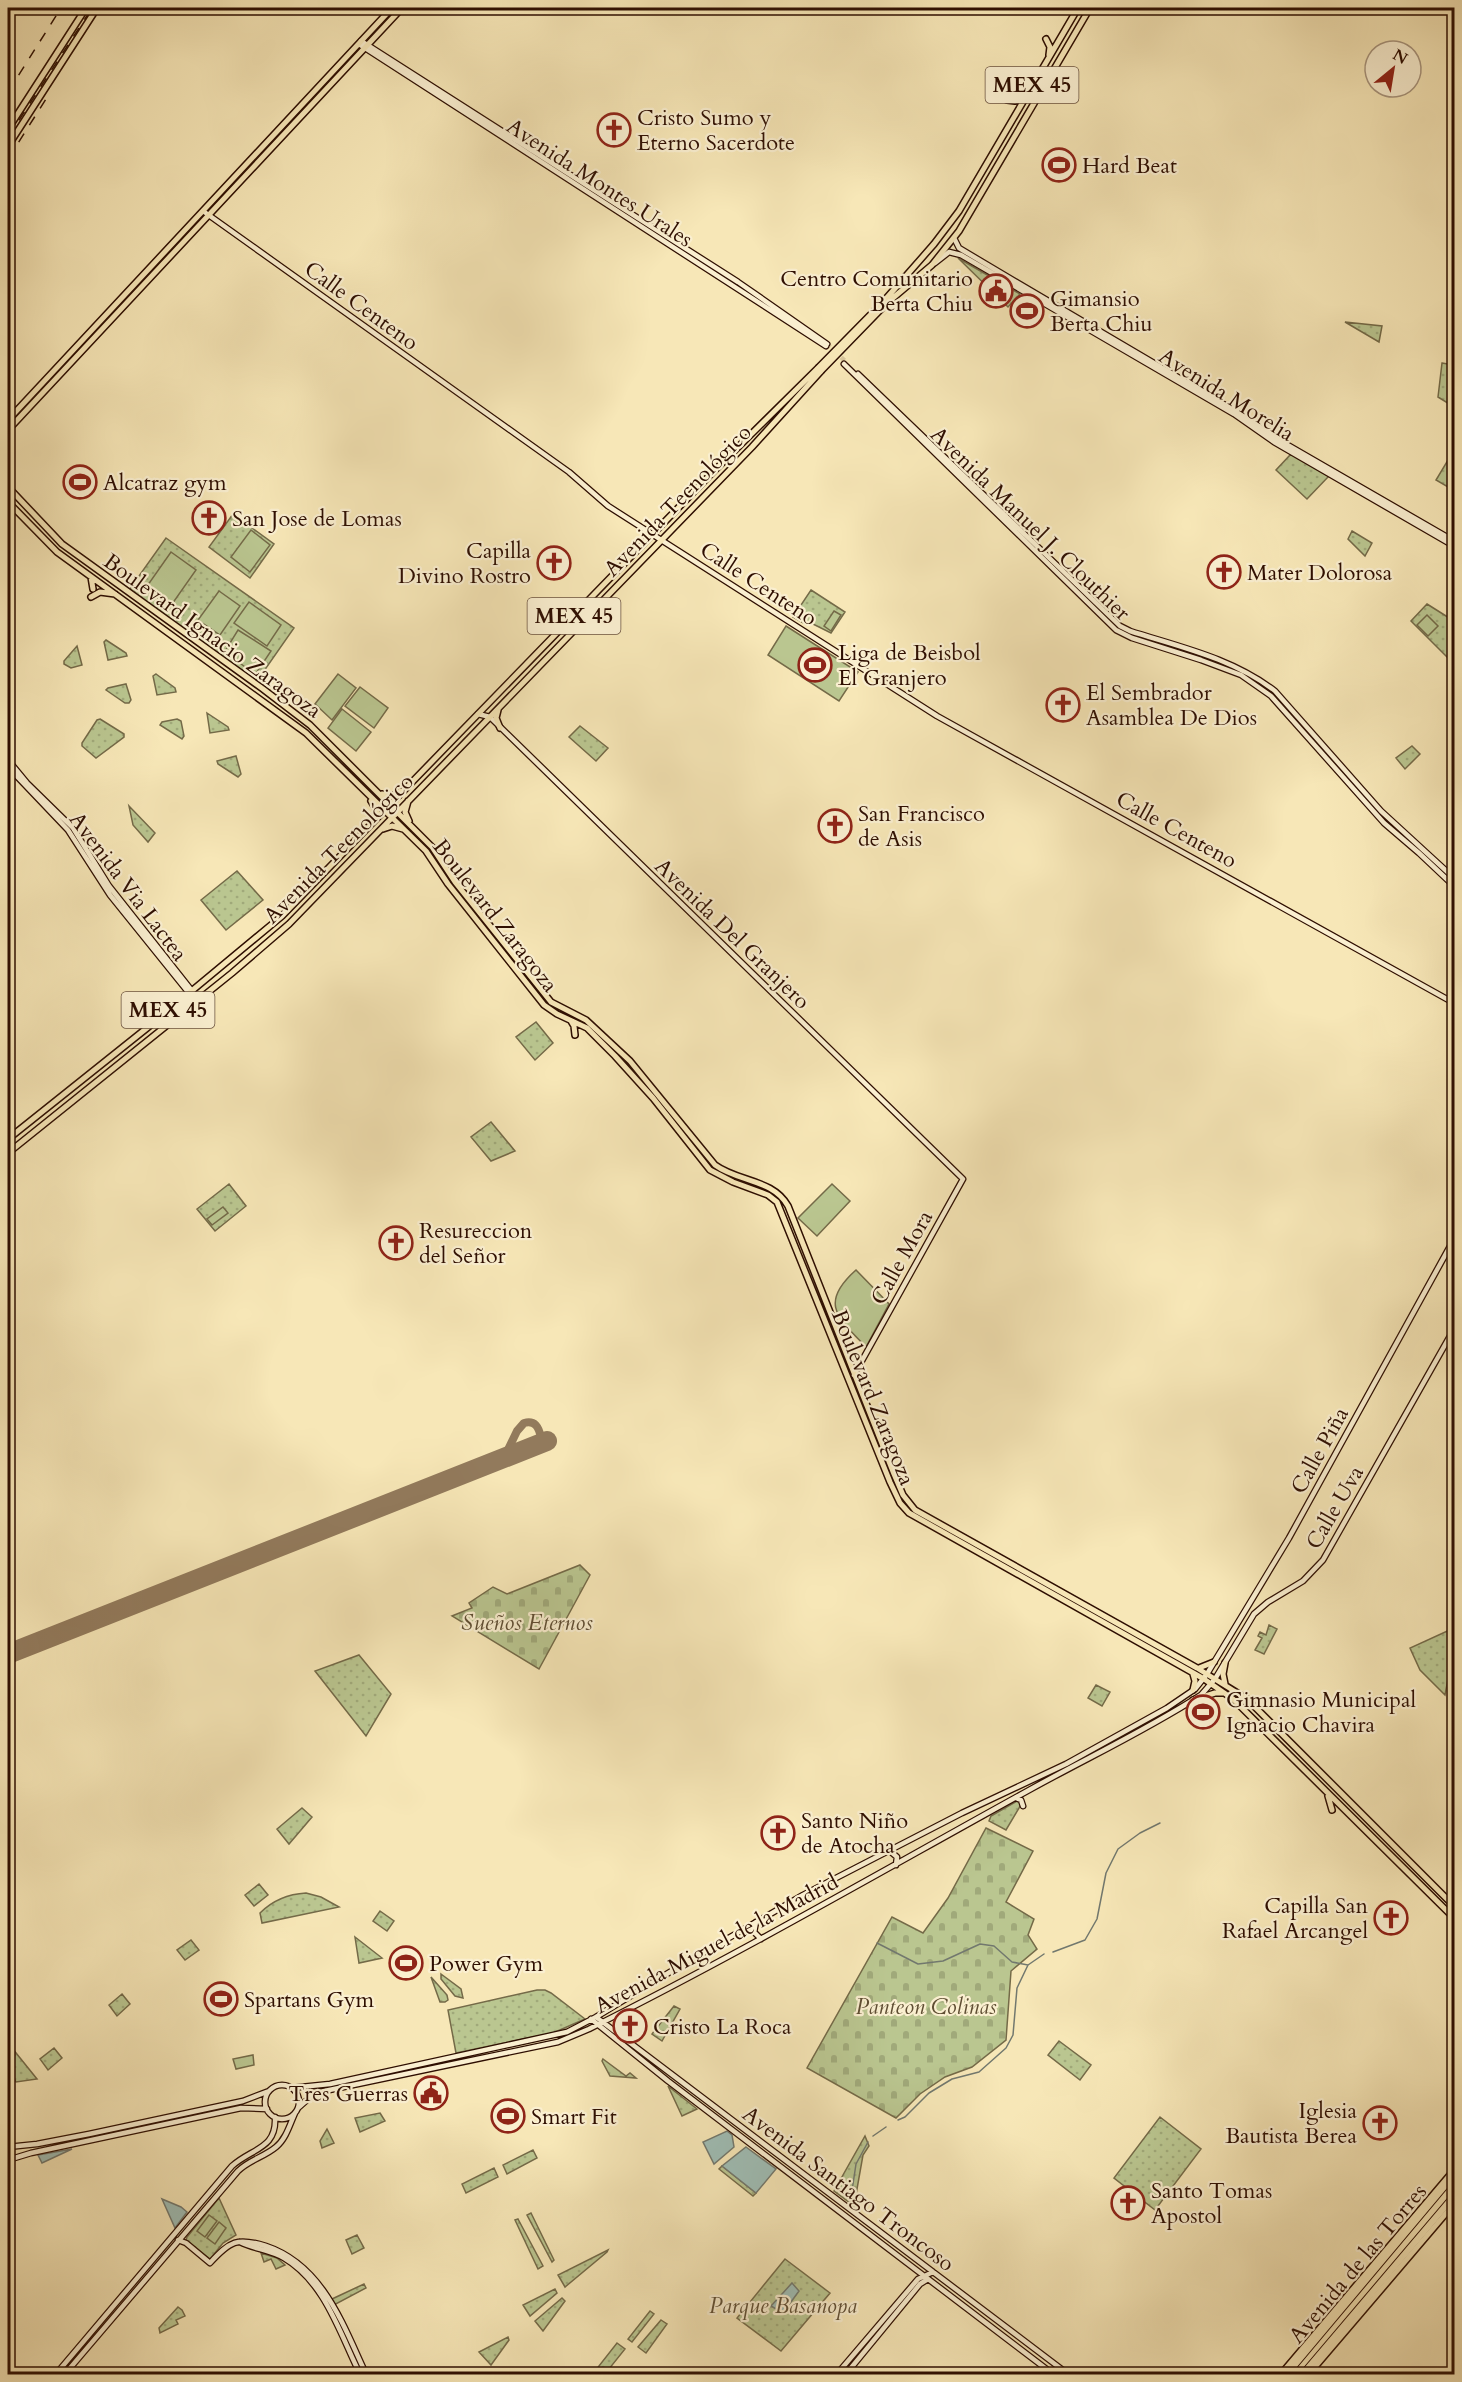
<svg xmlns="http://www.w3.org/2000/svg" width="1462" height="2382" viewBox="0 0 1462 2382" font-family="Cardo,serif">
  <defs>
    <pattern id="green-dots" width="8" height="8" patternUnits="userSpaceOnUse" patternTransform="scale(1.5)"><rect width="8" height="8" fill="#bac690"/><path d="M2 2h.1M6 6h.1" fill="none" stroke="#a0a97a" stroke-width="1.8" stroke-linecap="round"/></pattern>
    <pattern id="cemetery-stones" width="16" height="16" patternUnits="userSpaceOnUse" patternTransform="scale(1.5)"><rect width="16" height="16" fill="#bac690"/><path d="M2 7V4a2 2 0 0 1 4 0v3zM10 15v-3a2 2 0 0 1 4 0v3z" fill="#a0a97a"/></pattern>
  </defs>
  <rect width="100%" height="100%" fill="#f7e7b7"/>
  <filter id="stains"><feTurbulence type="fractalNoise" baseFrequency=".00333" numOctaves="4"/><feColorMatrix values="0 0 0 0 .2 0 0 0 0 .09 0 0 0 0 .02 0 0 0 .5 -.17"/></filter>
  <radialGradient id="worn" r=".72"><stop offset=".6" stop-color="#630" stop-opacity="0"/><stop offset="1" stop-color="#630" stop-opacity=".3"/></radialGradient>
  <!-- green -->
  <path fill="url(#green-dots)" stroke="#746a48" stroke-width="1.5" d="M958,258L1020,294L1008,307Z
    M1345,322L1382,326L1379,342Z
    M1442,363L1454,365L1449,387L1454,398V407L1438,397Z
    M1291,454L1329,476L1307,499L1276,470Z
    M1448,460L1454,464V476L1448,487L1436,480Z
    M233,514L274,544L250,578L209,547Z
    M1352,531L1372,543L1365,556L1348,539Z
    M166,538L294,628L257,681L129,590Z
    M811,590L845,612L831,633L809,622L807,625L793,617Z
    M1427,604L1454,621V664L1411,621Z
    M106,640L126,653L127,656L108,660L104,642Z
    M77,646L82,665L71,668L64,664V661Z
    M156,674L175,688L176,692L157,695L153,676Z
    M126,684L131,700L129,703H125L106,690L108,688Z
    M207,713L228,727L229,730L210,733Z
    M100,719L124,734V737L96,758L82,746V743L97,720Z
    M177,719L181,721L184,736L182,739L160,725L162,722Z
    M580,726L608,748L596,761L569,737Z
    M1412,746L1420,754L1405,769L1396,758Z
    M236,756L241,774L238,777L218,764L217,761Z
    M129,806L155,833L148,842L133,825Z
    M237,871L263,900L226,930L201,900Z
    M536,1022L553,1043L535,1060L516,1037Z
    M491,1122L515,1151L491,1161L471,1137Z
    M229,1184L246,1206L215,1231L197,1209Z
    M1269,1625L1277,1629L1264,1654L1255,1650L1262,1638L1258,1636L1260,1632L1266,1635Z
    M1454,1628V1658L1450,1669L1445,1695L1420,1670L1410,1648Z
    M359,1655L391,1694L366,1736L315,1671Z
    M1096,1685L1110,1692L1102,1706L1088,1698Z
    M1017,1801L1022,1803L1006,1830L989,1821L991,1816Z
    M302,1808L312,1817L289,1844L277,1829Z
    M259,1884L268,1895L254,1906L245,1895Z
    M306,1893L321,1897L339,1907L262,1923L260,1913C273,1900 288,1894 306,1893Z
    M380,1911L394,1921L387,1931L373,1921Z
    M355,1937L382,1958L359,1963Z
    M191,1940L199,1950L185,1960L177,1950Z
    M441,1974L461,1989L463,1998L455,1996L441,1979Z
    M431,1977L447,1995L448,2000L445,2002H440Z
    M537,1990H545L551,1993L585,2019L553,2033L456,2053L448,2010Z
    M122,1994L130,2004L117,2016L109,2005Z
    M674,2006L680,2009L662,2041L652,2034Z
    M1059,2041L1091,2065L1080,2080L1048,2055Z
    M8,2043L37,2079L16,2082L8,2067Z
    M54,2048L62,2058L48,2070L40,2059Z
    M603,2059L626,2076L630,2073L636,2078L610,2076L602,2061Z
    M668,2086L697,2109L682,2116Z
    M380,2113L385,2121L360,2132L355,2118Z
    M1160,2117L1201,2149L1155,2210L1114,2178Z
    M327,2129L334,2143L322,2148L320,2141Z
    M865,2136L869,2146L863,2155L854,2206L834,2191Z
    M533,2150L537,2158L507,2174L503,2165Z
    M722,2166L756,2193L753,2196L719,2169Z
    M494,2168L498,2177L466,2193L462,2184Z
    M219,2198L236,2235L223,2243L210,2259L186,2240L187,2237Z
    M531,2213L554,2260L552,2262L527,2215Z
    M518,2219L543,2266L538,2269L515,2220Z
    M357,2235L364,2248L352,2254L346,2240Z
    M608,2250L607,2252L565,2287L558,2275Z
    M261,2253L277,2258L285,2265L276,2269L271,2259L264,2262Z
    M785,2259L830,2293L781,2351L737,2318Z
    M364,2284L366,2288L334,2305L332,2299Z
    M555,2289L557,2293L530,2316L523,2305Z
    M562,2298L565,2301L543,2331L535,2321Z
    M178,2307L182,2310L185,2316L176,2320L178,2324L160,2333L159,2328Z
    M650,2311L654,2314L632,2342L628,2339Z
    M661,2320L667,2324L646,2353L638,2347Z
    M508,2337L509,2340L491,2365L479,2352Z
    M617,2343L625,2349L605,2374L595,2371Z"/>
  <!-- cemetery -->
  <path fill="url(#cemetery-stones)" stroke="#746a48" stroke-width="1.5" d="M580,1565L590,1575L539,1669L452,1616L472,1608L469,1603L493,1587L507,1594Z
    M986,1828L1033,1851L1006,1902L1034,1919L1028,1935L1037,1949L1011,1971L1006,2040L972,2067L945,2077L920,2094L896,2118L807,2068L892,1917L923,1933L948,1898Z"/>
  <!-- pitch -->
  <path fill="#bac690" stroke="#746a48" stroke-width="1.5" d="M1024,299L1039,313L1029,323L1015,309Z
    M251,530L270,545L250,572L231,557Z
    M171,552L196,570L170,607L145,589Z
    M219,591L240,606L220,635L198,620Z
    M249,602L281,625L267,646L234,623Z
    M834,611L841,615L831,631L824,626Z
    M1427,615L1438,626L1428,636L1417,625Z
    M786,626L858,672L839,701L768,655Z
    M238,630L271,651L255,675L225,651Z
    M338,674L356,688L332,720L315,704Z
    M360,687L388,708L374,728L345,706Z
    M342,709L371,732L356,751L328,728Z
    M832,1184L850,1201L817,1236L798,1218Z
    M223,1207L228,1213L212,1225L207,1219Z
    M856,1270L889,1304L866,1347C837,1317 819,1303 856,1270Z
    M253,2055L254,2065L236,2069L233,2059Z
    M209,2215L217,2221L205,2237L197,2231Z
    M219,2222L226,2228L215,2244L207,2238Z"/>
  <!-- water -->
  <path fill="#9fbeb6" stroke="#72786e" stroke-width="1.5" d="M727,2131L732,2135L734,2147L714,2164L703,2142Z
    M746,2147L776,2169L756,2193L722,2166Z
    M72,2149L42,2163L38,2155Z
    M162,2199L181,2207L187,2212L175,2228Z
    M792,2283L799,2291L783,2313L771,2306Z"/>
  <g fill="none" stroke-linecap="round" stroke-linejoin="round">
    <!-- stream -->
    <path stroke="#72786e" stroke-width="1.5" d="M877,1943L918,1964L943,1961L980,1944L994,1946L1012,1962L1028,1965
      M1053,1952L1085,1940L1097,1919L1106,1873L1118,1849L1140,1833L1160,1823
      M898,2120L905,2117L929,2093L952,2079L979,2072L1006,2048L1013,2035L1017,1988L1028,1965L1044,1954
      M873,2136L886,2127
      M850,2204L856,2164L868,2142"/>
    <!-- taxiway -->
    <path stroke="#927a5c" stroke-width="8" d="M504,1458L517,1431L524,1423C535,1420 539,1427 541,1438L537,1445"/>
    <!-- runway -->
    <path stroke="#927a5c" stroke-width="20" d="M8,1654L547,1441"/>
    <!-- secondary-tunnel -->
    <path stroke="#d9c69c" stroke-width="4.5" stroke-dasharray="4.5 2" stroke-linecap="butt" d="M827,344L846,362"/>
    <!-- secondary casing -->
    <g stroke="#2e0e01" stroke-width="7">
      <path id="secondary" d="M361,41L738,282L827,344
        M359,44L826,346
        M203,211L569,472L608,506L937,716L1454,1003
        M954,238L959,248L1001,273L1232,409L1279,440L1454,541
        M935,263L949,252L961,255L1234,414L1274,442L1454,546
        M844,364L1116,630L1132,638L1201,660L1241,675L1271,696L1384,823L1419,853L1454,886
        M858,374L1120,626L1130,631C1180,647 1232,658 1275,691L1381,811L1454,878
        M478,714L490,717L963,1179L854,1375
        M8,760L27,783L73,828L109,886L192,991
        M8,767L68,830L110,895L189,993L198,1000
        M1016,1798L1021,1800L1023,1806
        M890,1851L897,1857L896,1865
        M756,1922L754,1932L761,1939
        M596,2017L1068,2374
        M591,2019L668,2081L1053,2374
        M265 2102a17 17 0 1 1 34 0a17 17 0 1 1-34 0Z
        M291,2088L330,2084L567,2032L596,2017L670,1972L803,1895L962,1813L1066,1764L1167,1708L1195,1689L1207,1674L1289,1538L1454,1239
        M298,2108L315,2093L558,2042L589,2029C739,1954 884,1870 1031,1789C1087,1758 1147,1730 1201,1695L1215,1679L1254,1614L1268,1602L1303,1581L1323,1560L1454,1329
        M8,2147L37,2144L89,2134L243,2101L269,2091
        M8,2160L31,2153L241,2108L267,2109
        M178,2240L186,2243L210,2263C230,2241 237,2237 266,2246C323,2265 343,2325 366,2374
        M240,2242C254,2249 270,2250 284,2258C325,2282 340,2334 360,2374
        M56,2374L232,2166C252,2148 277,2149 275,2117
        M65,2374L238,2171C249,2160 264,2157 276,2147C286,2139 290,2124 295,2113
        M837,2374L918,2279L933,2272
        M846,2374L920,2284L928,2279"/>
    </g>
    <!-- primary casing -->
    <g stroke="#2e0e01" stroke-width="8">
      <path id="primary" d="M1046,39L1050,47L1049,55
        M1007,100L1015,101L1024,97
        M8,129L86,8
        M8,146L97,8
        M884,301L934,244L959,211L1078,8
        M887,303L932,265L959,231L1090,8
        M8,420L392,8
        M8,430L402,8
        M8,487L62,544L263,689L310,725L432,847L455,882L551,1002L586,1020L630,1061L715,1165C738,1182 773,1179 788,1206L894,1474L903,1495L915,1510L1197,1668L1247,1699L1454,1906
        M8,502L57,552L306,733L426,851L448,884L544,1005L557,1014L587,1028L615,1056L653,1098L710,1170L733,1182L768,1195L777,1202L890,1482L900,1503L909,1513L1204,1679L1233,1699L1454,1918
        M91,577L93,589
        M91,597L100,592L115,594
        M498,710L496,718L500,728
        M382,794L392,796L401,791
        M371,801L377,811L373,820
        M408,801L405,812L409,821
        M383,829L392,826L403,829
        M571,1021L574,1026L575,1035
        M8,1139L147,1028L282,916L713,472L818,368
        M8,1153L232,973L289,924L752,447L821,371
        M1225,1663L1223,1674L1225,1684
        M1199,1668L1214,1662
        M1193,1674L1195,1681L1193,1690
        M1193,1700L1215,1693H1223
        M1328,1796L1332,1810
        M1281,2374L1454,2170
        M1309,2374L1454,2204"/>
    </g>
    <!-- trunk casing -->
    <g stroke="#2e0e01" stroke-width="8">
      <path id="trunk" d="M1287,2374L1454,2175
        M1303,2374L1454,2196"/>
    </g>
    <!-- secondary -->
    <use href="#secondary" stroke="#faefd0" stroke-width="4.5"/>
    <!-- primary -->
    <use href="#primary" stroke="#f7e7b7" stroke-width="5"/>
    <!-- trunk -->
    <use href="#trunk" stroke="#f7e7b7" stroke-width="6"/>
    <!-- rail -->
    <path stroke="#2e0e01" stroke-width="1.5" stroke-dasharray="10 10" stroke-linecap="butt" d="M8,92L61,8
      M8,137L92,8
      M8,159L46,99"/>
    <!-- primary-bridge casing -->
    <g stroke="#2e0e01" stroke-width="8" stroke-linecap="butt">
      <path id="primary-bridge" d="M818,368L884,301
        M821,371L887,303"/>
    </g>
    <!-- primary-bridge -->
    <use href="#primary-bridge" stroke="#f7e7b7" stroke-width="5"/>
  </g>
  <!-- icons -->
  <defs>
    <g id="church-ring" transform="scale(1.725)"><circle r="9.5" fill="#faefd0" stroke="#8f2418" stroke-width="1.5"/><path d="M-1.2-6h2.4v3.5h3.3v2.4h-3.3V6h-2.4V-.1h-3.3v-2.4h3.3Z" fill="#8f2418"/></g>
    <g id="stadium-ring" transform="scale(1.725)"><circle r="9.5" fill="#faefd0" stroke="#8f2418" stroke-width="1.5"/><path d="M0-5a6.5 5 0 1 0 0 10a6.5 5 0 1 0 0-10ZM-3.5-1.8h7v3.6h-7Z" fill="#8f2418"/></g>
    <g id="civic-ring" transform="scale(1.725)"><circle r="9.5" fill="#faefd0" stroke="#8f2418" stroke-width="1.5"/><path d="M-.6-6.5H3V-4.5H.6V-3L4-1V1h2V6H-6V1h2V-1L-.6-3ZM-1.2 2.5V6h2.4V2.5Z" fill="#8f2418"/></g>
  </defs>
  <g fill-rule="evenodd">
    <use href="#church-ring" x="614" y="130"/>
    <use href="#stadium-ring" x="1059" y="165"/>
    <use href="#civic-ring" x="996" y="291"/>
    <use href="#stadium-ring" x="1027" y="311"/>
    <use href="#stadium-ring" x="80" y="482"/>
    <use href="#church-ring" x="209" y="518"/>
    <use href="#church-ring" x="554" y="563"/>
    <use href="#church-ring" x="1224" y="572"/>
    <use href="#stadium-ring" x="815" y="665"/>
    <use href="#church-ring" x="1063" y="705"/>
    <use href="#church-ring" x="835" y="826"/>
    <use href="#church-ring" x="396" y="1243"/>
    <use href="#stadium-ring" x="1203" y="1712"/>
    <use href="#church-ring" x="778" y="1833"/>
    <use href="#church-ring" x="1391" y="1918"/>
    <use href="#stadium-ring" x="406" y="1963"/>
    <use href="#stadium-ring" x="221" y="1999"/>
    <use href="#church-ring" x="630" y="2026"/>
    <use href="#civic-ring" x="431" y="2093"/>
    <use href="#stadium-ring" x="508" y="2116"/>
    <use href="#church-ring" x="1380" y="2123"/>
    <use href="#church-ring" x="1128" y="2203"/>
  </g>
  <g text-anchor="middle" stroke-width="4.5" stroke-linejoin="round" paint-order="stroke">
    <!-- shield labels -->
    <g fill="#faefd0" stroke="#6b523f" stroke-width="1.5">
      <rect x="985.5" y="67" width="93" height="36" rx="4.5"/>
      <rect x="527.5" y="598" width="93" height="36" rx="4.5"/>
      <rect x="121.5" y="992" width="93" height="36" rx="4.5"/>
    </g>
    <g font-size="21" font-weight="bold" fill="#2e0e01">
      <text x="1032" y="92">MEX 45</text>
      <text x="574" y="623">MEX 45</text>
      <text x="168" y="1017">MEX 45</text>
    </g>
    <!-- poi labels -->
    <g font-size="22" fill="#2e0e01" stroke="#faefd0" text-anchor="start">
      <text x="637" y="125">Cristo Sumo y<tspan x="637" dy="25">Eterno Sacerdote</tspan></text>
      <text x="1082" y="173">Hard Beat</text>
      <text x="973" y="286" text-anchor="end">Centro Comunitario<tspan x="973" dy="25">Berta Chiu</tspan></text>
      <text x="1050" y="306">Gimansio<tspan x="1050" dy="25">Berta Chiu</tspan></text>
      <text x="103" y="490">Alcatraz gym</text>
      <text x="232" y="526">San Jose de Lomas</text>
      <text x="531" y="558" text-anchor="end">Capilla<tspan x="531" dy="25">Divino Rostro</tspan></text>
      <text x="1247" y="580">Mater Dolorosa</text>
      <text x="838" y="660">Liga de Beisbol<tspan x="838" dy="25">El Granjero</tspan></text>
      <text x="1086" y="700">El Sembrador<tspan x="1086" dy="25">Asamblea De Dios</tspan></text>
      <text x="858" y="821">San Francisco<tspan x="858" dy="25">de Asis</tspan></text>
      <text x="419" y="1238">Resureccion<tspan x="419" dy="25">del Señor</tspan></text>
      <text x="1226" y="1707">Gimnasio Municipal<tspan x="1226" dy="25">Ignacio Chavira</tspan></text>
      <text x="801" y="1828">Santo Niño<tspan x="801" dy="25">de Atocha</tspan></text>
      <text x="1368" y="1913" text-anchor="end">Capilla San<tspan x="1368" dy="25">Rafael Arcangel</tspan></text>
      <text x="429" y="1971">Power Gym</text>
      <text x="244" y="2007">Spartans Gym</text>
      <text x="653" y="2034">Cristo La Roca</text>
      <text x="408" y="2101" text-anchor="end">Tres Guerras</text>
      <text x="1357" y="2118" text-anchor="end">Iglesia<tspan x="1357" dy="25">Bautista Berea</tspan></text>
      <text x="531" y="2124">Smart Fit</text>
      <text x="1151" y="2198">Santo Tomas<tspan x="1151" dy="25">Apostol</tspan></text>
    </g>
    <!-- street labels -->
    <g font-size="22" fill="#2e0e01" stroke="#faefd0">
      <text transform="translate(600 182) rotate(33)" y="8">Avenida Montes Urales</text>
      <text transform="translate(362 305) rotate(36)" y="8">Calle Centeno</text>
      <text transform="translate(1227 394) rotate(32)" y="8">Avenida Morelia</text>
      <text transform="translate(677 500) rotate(-46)" y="8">Avenida Tecnológico</text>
      <text transform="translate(1031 523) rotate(44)" y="8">Avenida Manuel J. Clouthier</text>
      <text transform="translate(759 583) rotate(33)" y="8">Calle Centeno</text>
      <text transform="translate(213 635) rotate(36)" y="8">Boulevard Ignacio Zaragoza</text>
      <text transform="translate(1177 829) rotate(29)" y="8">Calle Centeno</text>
      <text transform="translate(338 848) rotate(-45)" y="8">Avenida Tecnológico</text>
      <text transform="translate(129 886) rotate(53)" y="8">Avenida Via Lactea</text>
      <text transform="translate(496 915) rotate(52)" y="8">Boulevard Zaragoza</text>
      <text transform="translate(733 933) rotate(44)" y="8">Avenida Del Granjero</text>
      <text transform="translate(901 1257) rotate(-61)" y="8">Calle Mora</text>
      <text transform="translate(874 1397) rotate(68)" y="8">Boulevard Zaragoza</text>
      <text transform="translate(1319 1450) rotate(-61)" y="8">Calle Piña</text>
      <text transform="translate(1334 1507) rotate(-60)" y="8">Calle Uva</text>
      <text transform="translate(716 1943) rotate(-28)" y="8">Avenida Miguel de la Madrid</text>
      <text transform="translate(849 2188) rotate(37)" y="8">Avenida Santiago Troncoso</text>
      <text transform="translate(1357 2263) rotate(-50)" y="8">Avenida de las Torres</text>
    </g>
    <!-- park labels -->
    <g font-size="22" font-style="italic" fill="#5f4e33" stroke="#faefd0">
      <text x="527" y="1630">Sueños Eternos</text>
      <text x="926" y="2014">Panteon Colinas</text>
      <text x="783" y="2313">Parque Basanopa</text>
    </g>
  </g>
  <!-- margin -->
  <rect width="1462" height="2382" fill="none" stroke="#f7e7b7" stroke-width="30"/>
  <rect x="9" y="9" width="1444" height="2364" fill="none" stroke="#2e0e01" stroke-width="3"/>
  <rect x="15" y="15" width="1432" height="2352" fill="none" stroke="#2e0e01" stroke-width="1.5"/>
  <!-- north arrow -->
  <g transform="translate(1393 69) rotate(30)"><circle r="28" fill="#faefd0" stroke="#a8957d" stroke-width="1.5"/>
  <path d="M0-4.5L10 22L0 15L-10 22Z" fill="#8f2418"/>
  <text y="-9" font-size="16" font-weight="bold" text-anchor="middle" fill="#2e0e01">N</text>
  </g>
  <rect width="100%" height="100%" filter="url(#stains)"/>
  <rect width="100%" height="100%" fill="url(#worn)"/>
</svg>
